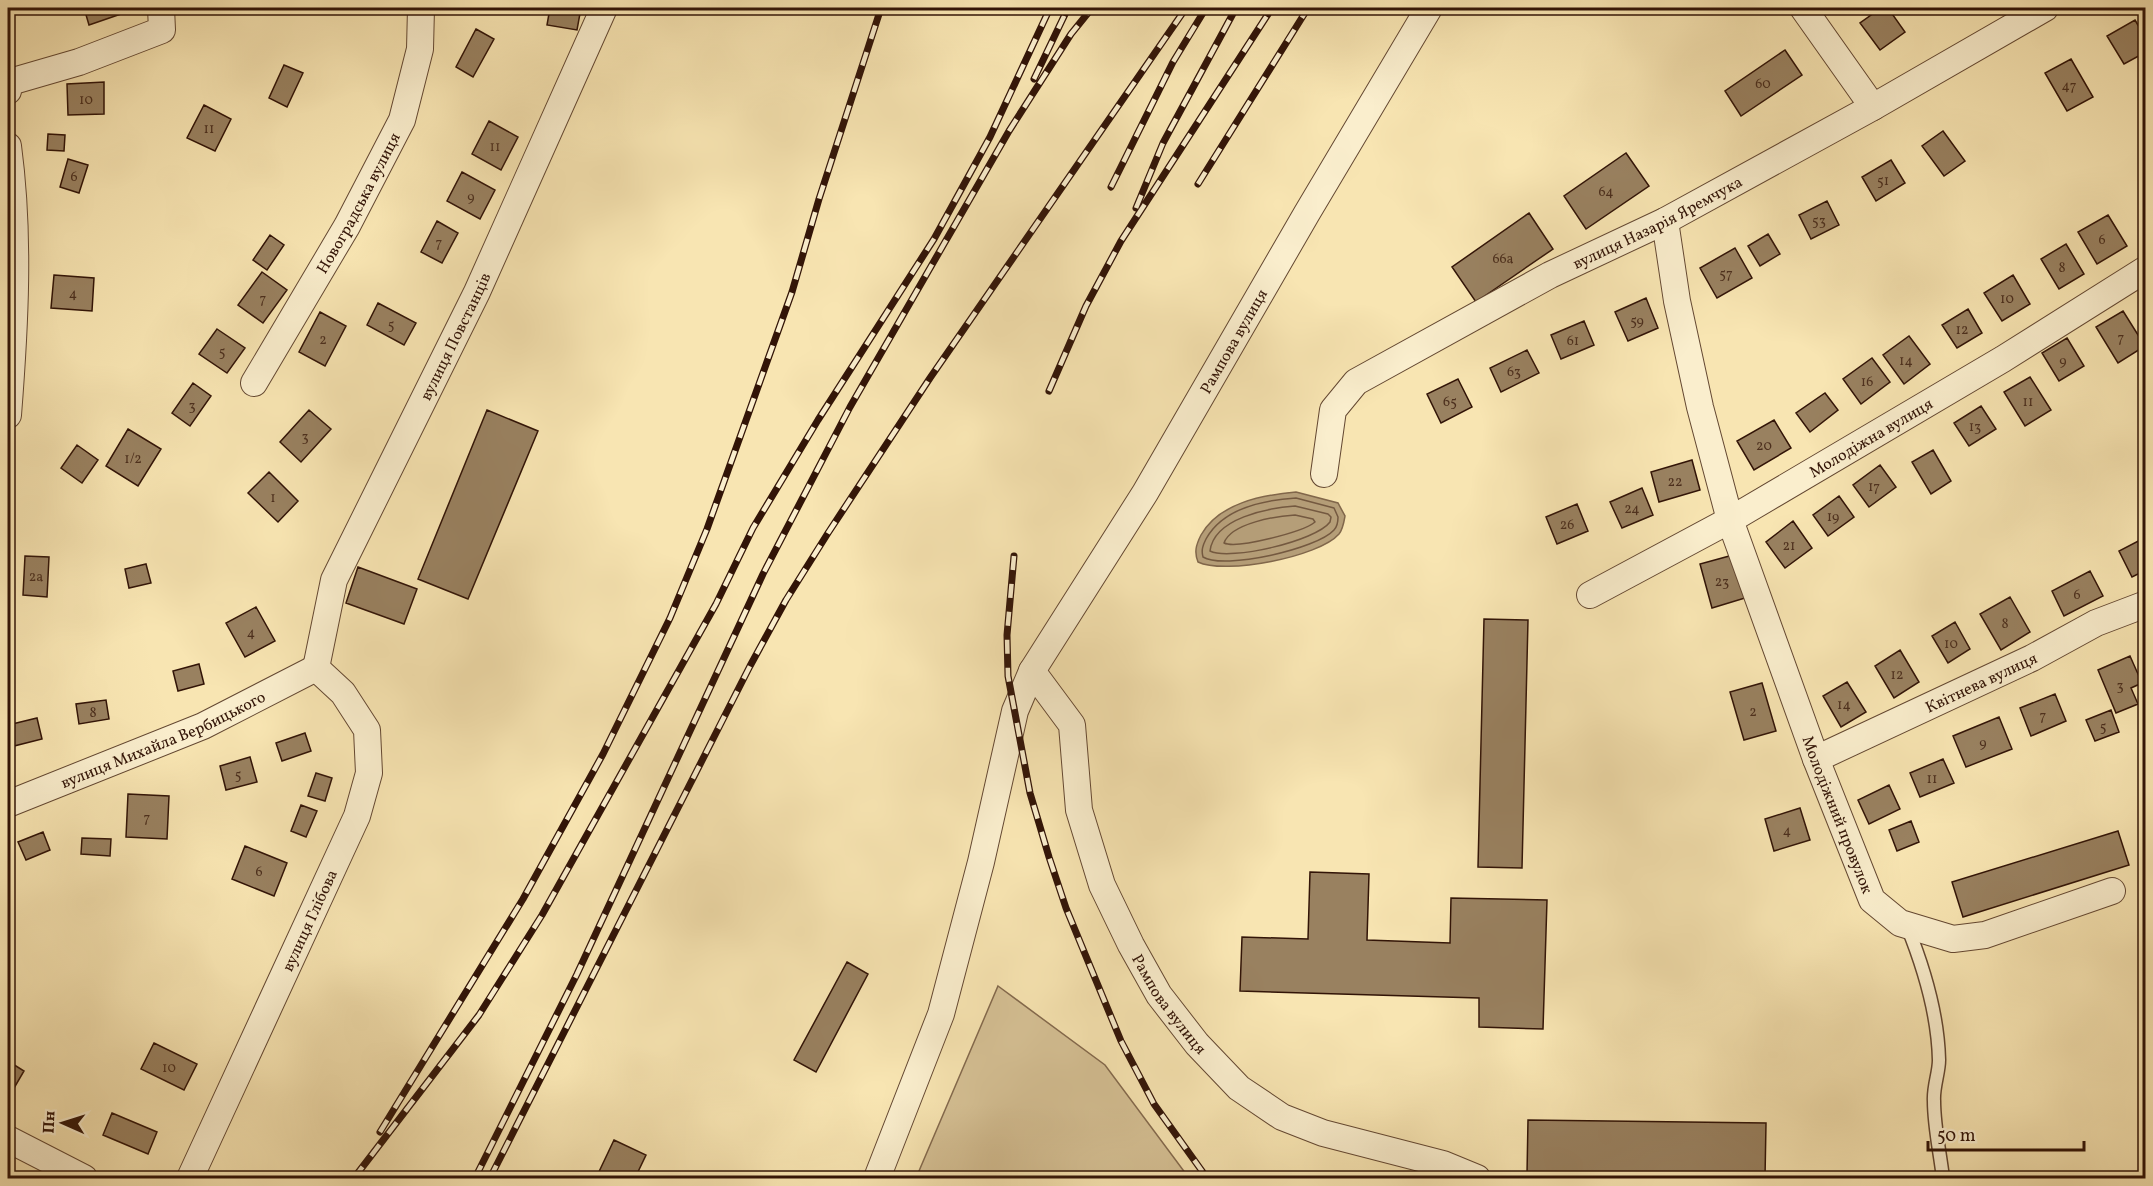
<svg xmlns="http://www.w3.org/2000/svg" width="2153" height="1186" viewBox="0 0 2153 1186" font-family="Vollkorn,serif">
  <rect width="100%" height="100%" fill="#f8e5b2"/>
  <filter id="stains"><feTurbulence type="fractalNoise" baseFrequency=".00333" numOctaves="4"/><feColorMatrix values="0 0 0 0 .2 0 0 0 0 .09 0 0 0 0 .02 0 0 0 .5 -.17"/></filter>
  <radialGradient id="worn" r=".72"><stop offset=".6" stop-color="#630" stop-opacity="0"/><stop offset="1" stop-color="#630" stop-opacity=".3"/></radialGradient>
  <!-- green -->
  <path fill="#d6c195" stroke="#846a4e" stroke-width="1.5" d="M998,986L1105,1065L1189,1178H916Z"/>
  <!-- water -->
  <path fill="#b59e78" stroke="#81674b" stroke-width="1.5" d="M1296,492L1338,503L1345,516C1344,522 1343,529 1339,534C1319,557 1225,575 1198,562C1194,552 1196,545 1201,535C1219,503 1262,495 1296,492Z"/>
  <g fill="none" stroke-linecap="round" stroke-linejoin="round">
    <!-- shore -->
    <path stroke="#745940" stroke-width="1.5" d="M1296,498L1334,508L1338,517C1338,522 1337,527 1334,530C1317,549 1224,570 1203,557C1201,550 1203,545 1206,539C1223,508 1264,500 1296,498Z
      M1295,506L1328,514L1331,517L1330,522C1316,541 1230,561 1210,551C1214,518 1268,508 1295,506Z
      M1295,515L1313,519L1315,522C1303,532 1237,549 1224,543C1231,523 1277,516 1295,515Z"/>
  </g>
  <!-- building -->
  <path fill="#998160" stroke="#321407" stroke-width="1.5" d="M84,8H119L121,14L89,25Z
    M550,8H581L577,30L547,25Z
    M1881,8H1888L1905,32L1880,50L1860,23Z
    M2135,20L2146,39V52L2124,64L2107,36Z
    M476,29L494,39L473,77L456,67Z
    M1785,50L1802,75L1741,116L1725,91Z
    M2071,59L2093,97L2067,111L2045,73Z
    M284,65L303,73L287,107L269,98Z
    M104,82V114L68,115L67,84Z
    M204,105L231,119L215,151L187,138Z
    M489,121L518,137L501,170L472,154Z
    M1943,131L1965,161L1944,176L1922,146Z
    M48,134L65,135L64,151L47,150Z
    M1626,153L1649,186L1586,229L1564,196Z
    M68,159L88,165L79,193L60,187Z
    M1891,160L1905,183L1876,201L1862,177Z
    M462,172L495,190L480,219L447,201Z
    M1827,201L1839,225L1811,239L1799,215Z
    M1529,213L1553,249L1476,302L1452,267Z
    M2108,215L2127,246L2097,264L2078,232Z
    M437,221L458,233L442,263L421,252Z
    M1768,234L1780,254L1760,266L1748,246Z
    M270,235L284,245L267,270L253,260Z
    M2066,244L2084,274L2059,289L2041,259Z
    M1735,248L1752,278L1717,298L1700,268Z
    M262,272L287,290L263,323L238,305Z
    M54,275L94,278L92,311L51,308Z
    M2013,275L2030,304L2002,321L1984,293Z
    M1646,298L1658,328L1628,341L1615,312Z
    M378,303L416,323L404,345L367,325Z
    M1968,309L1982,333L1957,348L1942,325Z
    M2123,311L2145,346L2118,363L2096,327Z
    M320,312L346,326L325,366L299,352Z
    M1584,321L1594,345L1561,359L1551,335Z
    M217,329L245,348L227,373L199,354Z
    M1909,336L1930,364L1904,384L1883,355Z
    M2067,338L2084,366L2059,381L2042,353Z
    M1527,350L1539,373L1501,392L1490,368Z
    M1872,358L1890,382L1861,404L1843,379Z
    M2030,377L2051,410L2025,426L2004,392Z
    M1458,379L1472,407L1441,423L1427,394Z
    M193,383L211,396L190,426L172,413Z
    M1825,393L1838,410L1810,432L1796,413Z
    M1981,406L1996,429L1969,446L1954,423Z
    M309,410L331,429L301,462L280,442Z
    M487,410L538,431L468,599L418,579Z
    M1774,420L1791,448L1754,470L1737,441Z
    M128,429L161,449L138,486L106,466Z
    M77,445L98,460L82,483L61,468Z
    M1933,450L1951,481L1931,494L1912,462Z
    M1692,460L1700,490L1659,502L1651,472Z
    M1880,465L1896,487L1869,507L1853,485Z
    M269,472L298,501L278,522L248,493Z
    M1642,488L1653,515L1622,528L1610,502Z
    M1839,496L1854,517L1828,536L1813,515Z
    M1577,504L1588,531L1557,544L1546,517Z
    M1793,521L1812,548L1785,568L1766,542Z
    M2146,537V570L2132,577L2119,551Z
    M1733,555L1745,598L1712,608L1700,564Z
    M25,556L49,557L47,597L23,595Z
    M146,564L151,583L129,588L125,569Z
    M358,567L417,589L404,624L346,603Z
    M2090,571L2103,596L2064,616L2052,591Z
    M2010,597L2030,632L2001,650L1980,614Z
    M256,607L275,641L245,657L226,623Z
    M1484,619L1528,620L1522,868L1478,867Z
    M1955,622L1970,649L1948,663L1932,636Z
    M1900,650L1919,682L1894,698L1875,666Z
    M2130,656L2142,683L2131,688L2138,704L2116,713L2098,670Z
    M199,664L204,684L178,691L173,671Z
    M1847,682L1866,712L1841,727L1823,696Z
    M1762,683L1776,731L1744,740L1730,692Z
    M2055,694L2066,721L2031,736L2020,708Z
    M106,700L109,719L79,724L76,704Z
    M2111,710L2119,732L2095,741L2086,720Z
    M1999,717L2012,749L1966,767L1953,736Z
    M37,718L42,739L14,746L8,725Z
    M305,733L311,751L282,761L276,743Z
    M250,757L257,782L226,790L220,766Z
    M1943,759L1954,783L1920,797L1910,773Z
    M316,773L332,778L325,801L308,796Z
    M1889,785L1900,809L1869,824L1858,800Z
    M128,794L169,796L167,839L126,837Z
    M301,805L317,811L306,837L291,831Z
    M1800,808L1810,840L1774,851L1765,819Z
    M1911,821L1919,842L1897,851L1889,830Z
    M2118,831L2129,865L1963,917L1952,882Z
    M43,832L50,850L26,860L18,842Z
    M82,838L111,839L110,856L81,854Z
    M245,846L287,863L274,896L232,879Z
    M1310,872L1369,874L1367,940L1450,943L1451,898L1547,900L1543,1029L1479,1027V998L1240,991L1242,937L1308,939Z
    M847,962L868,974L816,1072L794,1060Z
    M154,1043L197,1064L184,1090L141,1069Z
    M8,1061L24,1071L10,1095L8,1094Z
    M112,1113L157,1132L148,1154L103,1135Z
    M1528,1120L1766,1123L1765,1178L1527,1174Z
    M614,1140L646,1155L635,1178H596Z"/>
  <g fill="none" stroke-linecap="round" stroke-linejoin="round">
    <!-- service casing -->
    <g stroke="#644832" stroke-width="15">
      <path id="service" d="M1907,926C1924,968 1938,1014 1939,1060C1939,1073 1933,1087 1934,1101C1934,1127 1940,1152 1943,1178"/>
    </g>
    <!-- minor casing -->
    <g stroke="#644832" stroke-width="28">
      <g id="minor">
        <path d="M1803,8L1873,107"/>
        <path d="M8,91L10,82L79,62L162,30L161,8"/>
        <path d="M8,146C20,235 15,326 8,415"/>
        <path id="s1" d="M1665,221L1677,301L1700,407L1730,520L1816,759L1872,900L1900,923L1953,939L1985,935L2112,891"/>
        <path id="s2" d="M254,383L347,226L402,120L420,49L421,8"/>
        <path id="s3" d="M1324,474L1333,410L1356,382L1550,275L1665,221L1873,107L2045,8"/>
        <path id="s4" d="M1590,595L1730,520L2003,359L2146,269"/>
        <path id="s5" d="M316,668L334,580L477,292L604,8"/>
        <path id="s6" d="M1032,671L1072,725L1079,810L1102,885L1131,945L1159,995L1197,1044L1239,1088L1282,1117L1323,1133L1443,1164L1477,1178"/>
        <path id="s7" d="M1816,759L2032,658L2096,623L2146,604"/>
        <path id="s8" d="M8,804L203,726L316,668"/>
        <path d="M8,1139L84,1178"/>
        <path id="s9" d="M190,1178L357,816L369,773L367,730L343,693L316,668"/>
        <path id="s10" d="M877,1178L941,1014L981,862L1015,711L1032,671L1145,493L1307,213L1429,8"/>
      </g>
    </g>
    <!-- service -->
    <use href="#service" stroke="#faeecd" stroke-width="12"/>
    <!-- minor -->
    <use href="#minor" stroke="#faeecd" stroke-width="26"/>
    <!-- rail casing -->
    <g stroke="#321407" stroke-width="7">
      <path id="rail" d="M1034,79L1068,8
        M1198,184L1308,8
        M1111,187L1173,62L1206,8
        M1136,208L1163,143L1236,8
        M1049,391L1086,306L1121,241L1272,8
        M1014,556L1007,635L1008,676L1030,793L1049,857L1066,908L1121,1041L1154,1104L1207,1178
        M380,1132L523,899L603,754L670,618L707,529L792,292L819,199L881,8
        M354,1178L479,1015L542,915L716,604L753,528L818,420L934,239L990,137L1050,8
        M475,1178L577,974L763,574L850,407L1009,131L1071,34L1092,8
        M490,1178L750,666L786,600L828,533L930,378L1186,8"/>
    </g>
    <!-- rail -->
    <use href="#rail" stroke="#faeecd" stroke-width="4.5" stroke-dasharray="14" stroke-linecap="butt"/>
  </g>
  <g text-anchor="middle" stroke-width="4.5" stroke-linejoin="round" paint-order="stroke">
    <!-- number labels -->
    <g font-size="14" fill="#4c2f1d">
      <text x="1763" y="88">60</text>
      <text x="2069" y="90">47</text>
      <text x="86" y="104">10</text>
      <text x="209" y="133">11</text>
      <text x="495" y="151">11</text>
      <text x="74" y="181">6</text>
      <text x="1883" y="185">51</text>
      <text x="1606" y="196">64</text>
      <text x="471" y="201">9</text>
      <text x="1819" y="225">53</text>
      <text x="2102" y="244">6</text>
      <text x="439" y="247">7</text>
      <text x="1503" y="263">66а</text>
      <text x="2062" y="272">8</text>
      <text x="1726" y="278">57</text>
      <text x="73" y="298">4</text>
      <text x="263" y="303">7</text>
      <text x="2007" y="303">10</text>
      <text x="1637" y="325">59</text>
      <text x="391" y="329">5</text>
      <text x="1962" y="334">12</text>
      <text x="2121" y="342">7</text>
      <text x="323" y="344">2</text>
      <text x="1573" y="345">61</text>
      <text x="222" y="356">5</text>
      <text x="1906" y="365">14</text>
      <text x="2063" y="365">9</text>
      <text x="1514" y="376">63</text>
      <text x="1867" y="386">16</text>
      <text x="1450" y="406">65</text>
      <text x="2028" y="406">11</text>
      <text x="192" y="410">3</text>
      <text x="1975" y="431">13</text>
      <text x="305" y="441">3</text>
      <text x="1764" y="450">20</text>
      <text x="133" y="463">1/2</text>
      <text x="1675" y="486">22</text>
      <text x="1874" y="491">17</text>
      <text x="273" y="502">1</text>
      <text x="1632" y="513">24</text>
      <text x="1833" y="521">19</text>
      <text x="1567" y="529">26</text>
      <text x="1789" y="550">21</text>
      <text x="36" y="581">2а</text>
      <text x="1722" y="586">23</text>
      <text x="2077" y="599">6</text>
      <text x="2005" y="628">8</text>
      <text x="251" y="637">4</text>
      <text x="1951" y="648">10</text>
      <text x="1897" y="679">12</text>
      <text x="2120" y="690">3</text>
      <text x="1844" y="709">14</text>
      <text x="1753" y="716">2</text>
      <text x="93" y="717">8</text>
      <text x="2043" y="720">7</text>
      <text x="2103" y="731">5</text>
      <text x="1983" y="747">9</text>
      <text x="238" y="779">5</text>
      <text x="1932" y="783">11</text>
      <text x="147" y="822">7</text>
      <text x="1787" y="835">4</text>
      <text x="259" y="876">6</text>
      <text x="169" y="1072">10</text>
    </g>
    <!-- street labels -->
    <g font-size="16" fill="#321407" stroke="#faeecd">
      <text dy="6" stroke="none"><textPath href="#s2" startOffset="208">Новоградська вулиця</textPath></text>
      <text dy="6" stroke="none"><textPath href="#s3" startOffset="442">вулиця Назарія Яремчука</textPath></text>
      <text dy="6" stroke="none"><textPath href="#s5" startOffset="362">вулиця Повстанців</textPath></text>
      <text dy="6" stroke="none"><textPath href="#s10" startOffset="918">Рампова вулиця</textPath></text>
      <text dy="6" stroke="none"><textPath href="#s4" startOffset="322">Молодіжна вулиця</textPath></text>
      <text dy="6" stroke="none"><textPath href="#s7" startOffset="182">Квітнева вулиця</textPath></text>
      <text dy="6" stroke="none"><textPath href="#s8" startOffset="168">вулиця Михайла Вербицького</textPath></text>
      <text dy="6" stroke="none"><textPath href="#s1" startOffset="620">Молодіжний провулок</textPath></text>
      <text dy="6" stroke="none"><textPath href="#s9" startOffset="284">вулиця Глібова</textPath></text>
      <text dy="6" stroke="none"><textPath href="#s6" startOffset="368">Рампова вулиця</textPath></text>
    </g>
  </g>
  <!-- margin -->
  <rect width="2153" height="1186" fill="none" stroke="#f8e5b2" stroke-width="30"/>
  <rect x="9" y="9" width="2135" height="1168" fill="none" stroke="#321407" stroke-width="3"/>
  <rect x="15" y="15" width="2123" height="1156" fill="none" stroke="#321407" stroke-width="1.5"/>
  <!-- north arrow -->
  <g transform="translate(63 1123) rotate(273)" stroke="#faeecd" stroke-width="4.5" paint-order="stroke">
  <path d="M0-4.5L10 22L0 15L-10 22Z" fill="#321407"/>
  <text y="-9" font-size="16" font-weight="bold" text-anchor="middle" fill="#321407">Пн</text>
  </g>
  <!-- scale -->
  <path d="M1928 1141v9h156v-9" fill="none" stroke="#321407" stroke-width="3"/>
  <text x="1937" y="1141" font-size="18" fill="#321407" stroke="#faeecd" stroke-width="4.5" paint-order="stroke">50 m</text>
  <rect width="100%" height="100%" filter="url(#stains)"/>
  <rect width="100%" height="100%" fill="url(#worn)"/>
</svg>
